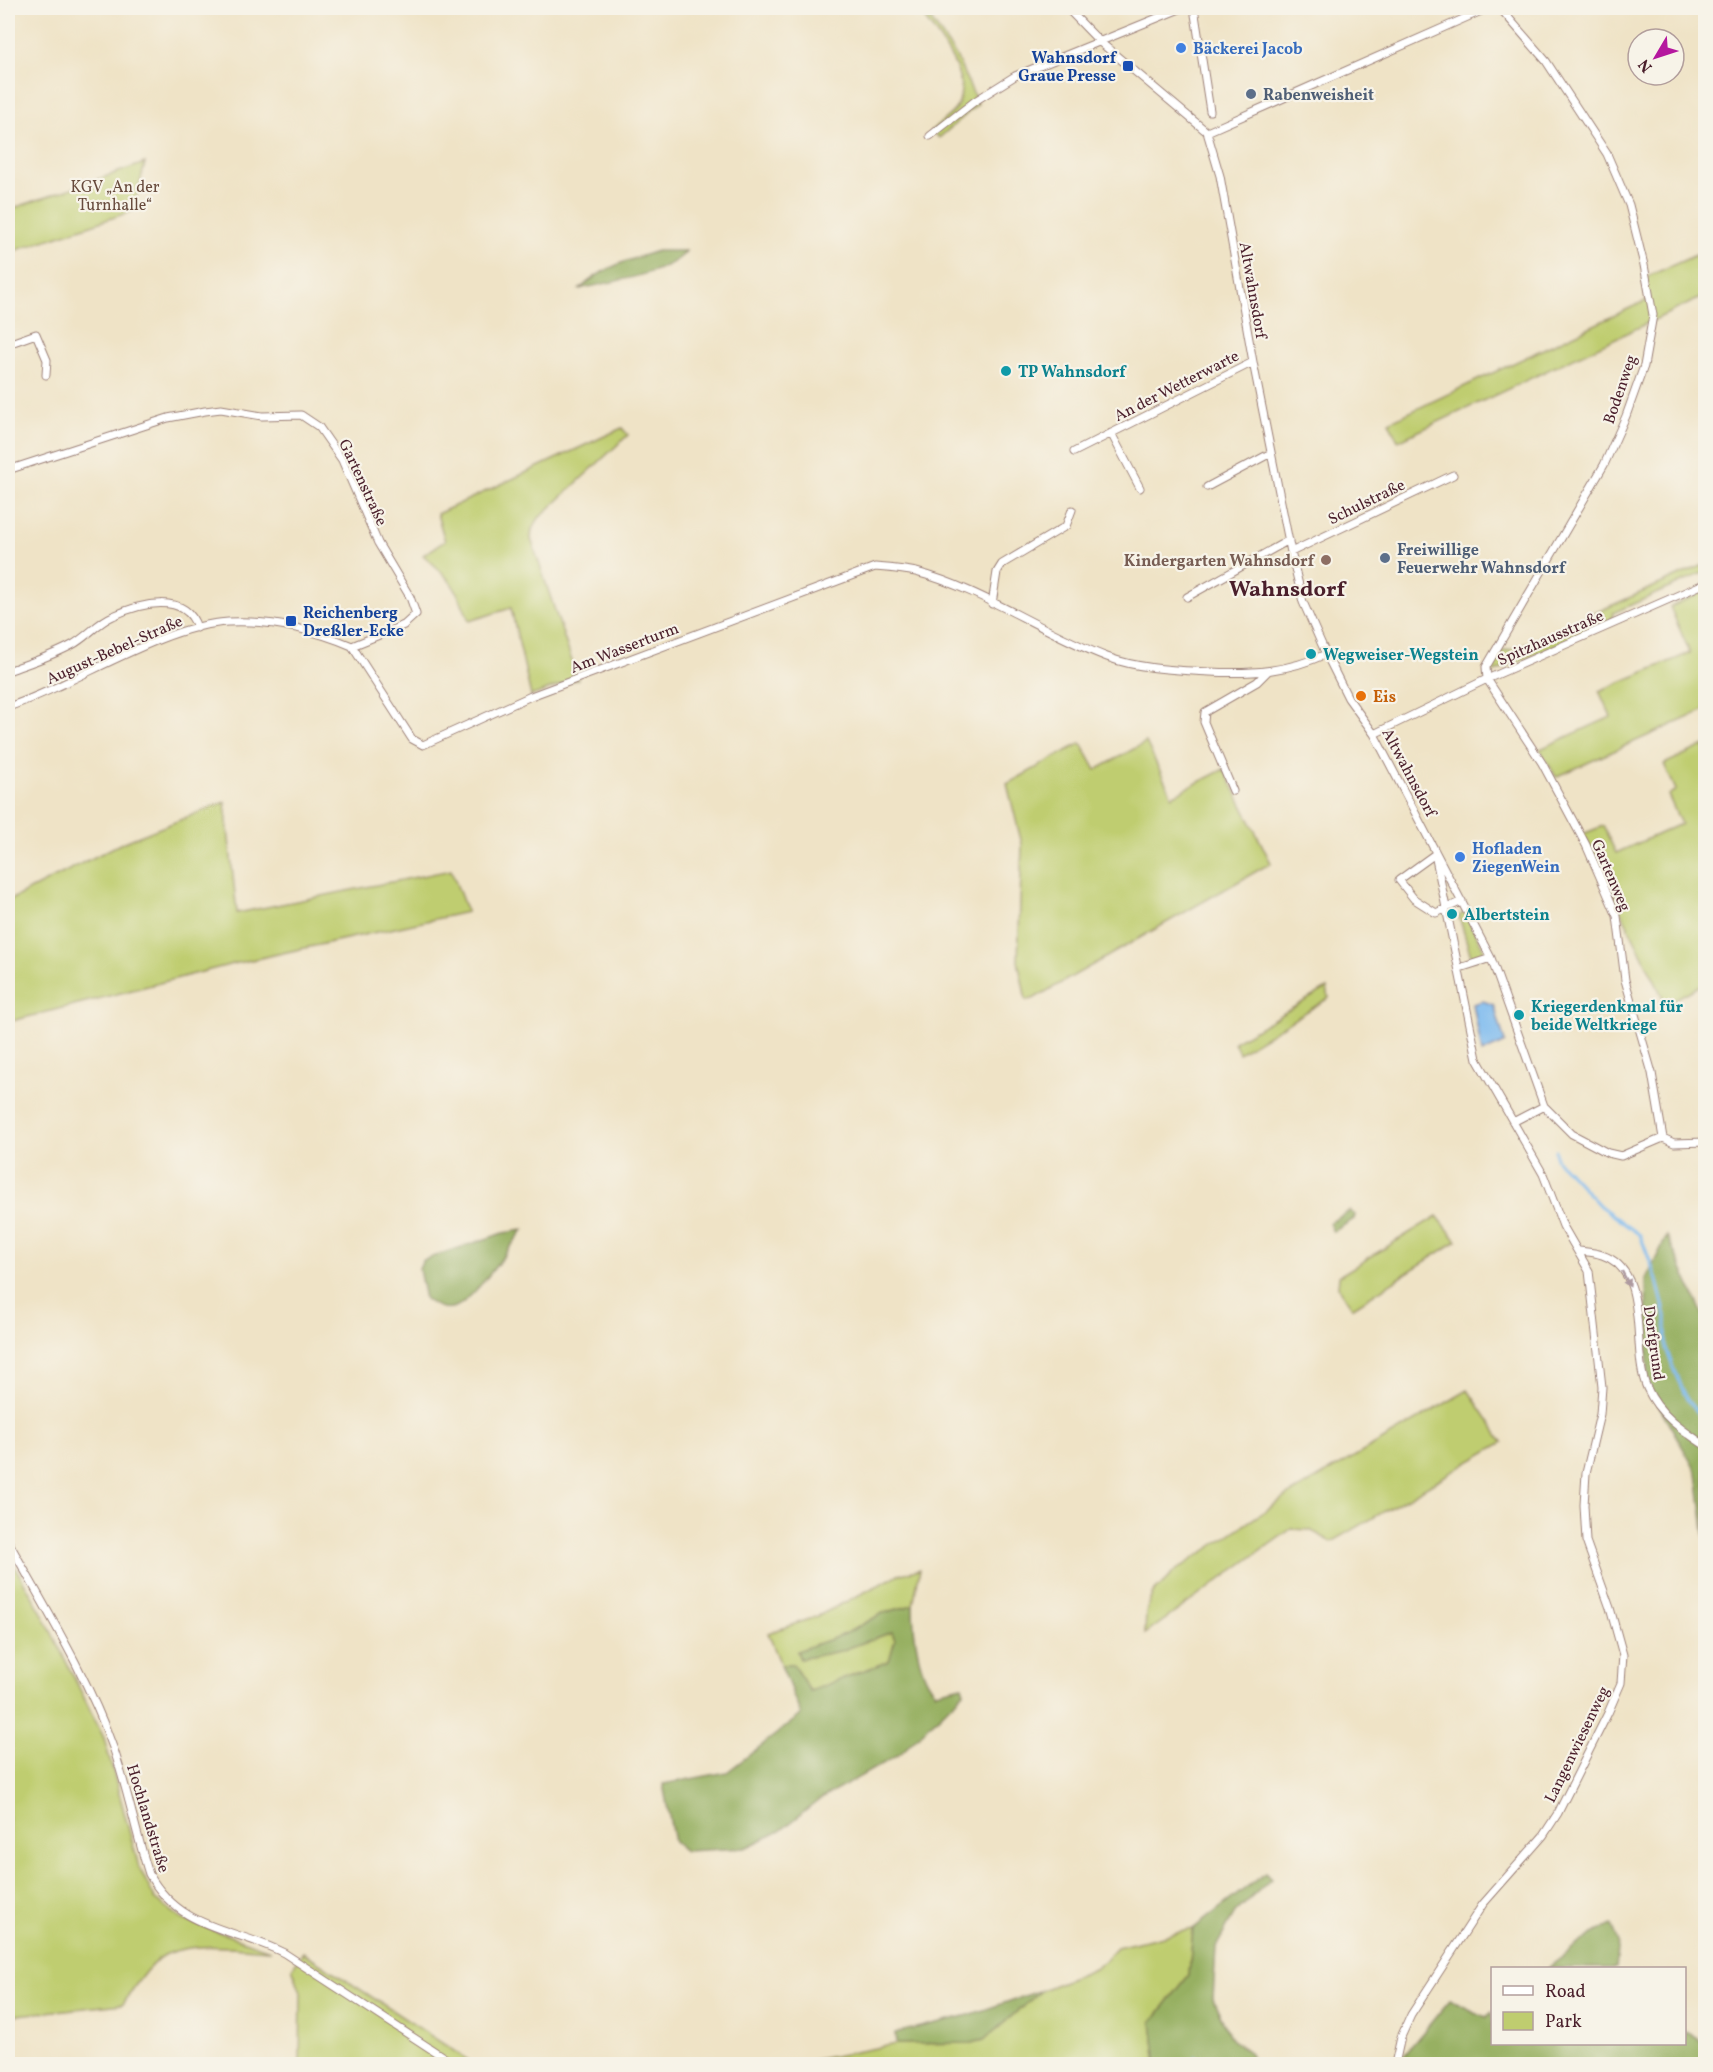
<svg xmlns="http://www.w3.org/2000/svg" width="1713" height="2072" viewBox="0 0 1713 2072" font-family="Vollkorn,serif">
  <rect width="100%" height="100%" fill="#f7f3e8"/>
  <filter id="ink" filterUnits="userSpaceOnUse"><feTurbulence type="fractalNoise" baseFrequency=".0167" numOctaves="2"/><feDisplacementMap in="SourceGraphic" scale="12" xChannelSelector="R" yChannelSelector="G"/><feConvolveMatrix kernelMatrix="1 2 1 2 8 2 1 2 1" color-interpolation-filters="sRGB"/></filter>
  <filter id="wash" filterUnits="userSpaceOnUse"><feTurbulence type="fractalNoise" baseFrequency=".008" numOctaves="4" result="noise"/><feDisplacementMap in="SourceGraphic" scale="24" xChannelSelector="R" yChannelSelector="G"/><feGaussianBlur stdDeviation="1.35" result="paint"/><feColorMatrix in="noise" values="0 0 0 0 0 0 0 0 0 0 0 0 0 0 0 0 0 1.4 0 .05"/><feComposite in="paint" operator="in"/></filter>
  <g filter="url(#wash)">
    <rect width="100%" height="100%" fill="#efe3c6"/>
    <!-- green -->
    <path fill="#bfcd6f" stroke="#84764d" stroke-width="1.5" d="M917,8H923L956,56L978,104L939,138L932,130C939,123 951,116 956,108C975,76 934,33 917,8Z
      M145,163L133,211L8,253V210Z
      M1705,251V296L1398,441L1389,422L1647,300L1644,278Z
      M622,428L628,435L539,518L532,529L531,539L578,679L531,696L511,608L469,621C457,587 450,578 423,555L445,541L437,514Z
      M1705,564V572L1613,613L1612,620L1495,672L1490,671L1498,652L1514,649Z
      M1705,591V710L1556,777L1540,749L1611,717L1599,691L1690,653L1670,607Z
      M1146,742L1172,796L1224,769L1271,863L1033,999L1026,1000L1018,961L1022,844L1007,784L1081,743L1096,770Z
      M1705,745V983L1666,1004L1583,834L1603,826L1616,853L1681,824L1668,795L1676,790L1664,764Z
      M225,802L237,913L451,870L467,912L233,964L8,1022V901L122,843Z
      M1465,912L1486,954L1472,960L1459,916Z
      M1327,988L1329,998L1239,1053L1234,1042Z
      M1437,1216L1457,1241L1352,1308L1338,1287L1339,1276Z
      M1468,1390L1503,1442L1332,1542L1310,1530L1291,1529L1145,1634L1146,1612L1152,1594L1175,1571L1289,1495Z
      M8,1555L41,1611L104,1738L139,1867L155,1899L181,1919L270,1950C238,1948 200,1942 169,1953C150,1960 134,1988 123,2004L8,2016Z
      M920,1569L913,1605L883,1613L845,1634L797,1652L800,1659L840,1651L892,1632L895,1640L889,1661L810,1691L793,1665H781L768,1633L818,1616L898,1575Z
      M1193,1929L1189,1975L1152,2022L1157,2064H793L896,2044L971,2043L984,2040L1042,1990L1097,1968L1117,1947Z
      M303,1952L474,2064H300L301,1992L292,1968Z"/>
    <!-- forest -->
    <path fill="#97b062" stroke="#706846" stroke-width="1.5" d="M658,251H686C670,274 608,282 580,289C602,267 629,260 658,251Z
      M1350,1211L1355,1215L1354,1219L1333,1232L1329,1223Z
      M523,1230C509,1248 473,1301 455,1307C443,1311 434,1306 425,1299L419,1269L423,1260L503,1233Z
      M1667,1236L1705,1319V1539L1697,1473L1648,1386L1646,1279Z
      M913,1605C913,1630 918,1676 936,1692L962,1686L964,1692L900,1754L819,1800L780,1831L745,1848L685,1851L674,1842L663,1784L727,1772L801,1715L781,1665H793L810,1691L889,1661L895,1640L892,1632L840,1651L800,1659L797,1651L845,1634L883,1613Z
      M1265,1873L1271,1879L1235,1913L1216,1947L1213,1999L1231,2039L1250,2053L1254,2064H1157L1152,2022L1189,1975L1193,1929Z
      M1612,1925L1619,1942L1616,1968H1548L1591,1935Z
      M1042,1990L984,2040L971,2043L896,2044L895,2033L969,2015Z
      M1450,2000L1486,2017L1492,2012V2044H1684L1685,2031L1705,2043V2064H1407L1402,2057Z"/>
    <!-- water -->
    <path fill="#7cbaef" stroke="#636c8d" stroke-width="1.5" d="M1483,1001L1494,1005L1505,1042L1482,1053L1473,1004Z"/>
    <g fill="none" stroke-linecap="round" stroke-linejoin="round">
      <!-- stream -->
      <path stroke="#7cbaef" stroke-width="3" d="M1555,1150L1556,1159L1600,1206L1640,1235L1656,1277L1666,1316V1348L1675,1373L1687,1399L1706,1422
        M1195,2064V2057"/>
    </g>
  </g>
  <g filter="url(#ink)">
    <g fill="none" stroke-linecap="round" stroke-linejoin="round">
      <!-- street casing -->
      <g stroke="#9c8178" stroke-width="9">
        <path id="street" d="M1067,8L1100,42L1207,132
          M1194,8L1210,111
          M1500,8L1546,61L1607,154L1629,205L1644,265L1653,315L1644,366L1626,416L1604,465L1486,667L1487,679L1542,763L1586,845L1617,916L1625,980L1652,1073L1663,1138
          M1207,132L1220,176L1253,362L1291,552L1303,602L1326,654L1348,698L1374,734L1491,958L1544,1106L1572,1134L1608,1153L1621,1156L1663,1138
          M1207,132L1488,8
          M930,136L975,101L1015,76L1182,8
          M8,344L36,334L47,360L46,375
          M1111,433L1140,488
          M1074,452L1253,362
          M8,470L168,418L205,411L221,409L262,416L301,415L319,427L342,460L378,543L410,597L416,614L404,625L352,646C314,630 270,620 228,622C160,626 75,685 8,707
          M1207,487L1271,453
          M1291,552L1453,475
          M1187,597L1289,540
          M992,604L997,572L1002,564L1066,526L1072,510
          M352,646L412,739L423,745L531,696L875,567C888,568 903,569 916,572C980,588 1043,633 1107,657C1139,669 1176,670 1210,672C1252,674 1287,672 1326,654
          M8,671C29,663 52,656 72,645C87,637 98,622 113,616C139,604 186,591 197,628
          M1374,734L1487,679L1706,583
          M1233,791L1204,722L1205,712L1257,682L1267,672
          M1435,854L1399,880L1414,899L1436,913L1462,901
          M1460,968L1491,958
          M1513,1122L1544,1106
          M1663,1138L1674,1143L1706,1142
          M1579,1251C1586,1252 1595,1252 1602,1255C1652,1271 1630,1351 1647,1388C1659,1415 1682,1430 1706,1446
          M8,1541C46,1609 88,1677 114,1750C128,1791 136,1834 149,1874C181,1931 232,1927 284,1953L454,2064
          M1395,2064L1401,2037L1411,2015L1483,1904L1543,1836L1558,1813L1608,1713L1621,1683L1623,1655L1610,1608L1586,1541L1584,1505L1586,1473L1600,1414L1602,1387L1589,1271L1563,1226L1543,1174L1477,1059L1435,854"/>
      </g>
      <!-- street -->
      <use href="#street" stroke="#fff" stroke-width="7"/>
    </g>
    <!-- one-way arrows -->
    <defs><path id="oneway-solid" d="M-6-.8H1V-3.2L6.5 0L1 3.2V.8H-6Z" transform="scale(1.5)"/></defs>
    <use fill="#ae9aa0" href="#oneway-solid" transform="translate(1626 1279) rotate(63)"/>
  </g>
  <!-- markers -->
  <g fill="#3f7fe0" stroke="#f7f3e8" stroke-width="2">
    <circle cx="1181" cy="48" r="6"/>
    <circle cx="1460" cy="857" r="6"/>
  </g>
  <g fill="#1a4fb4" stroke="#f7f3e8" stroke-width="2">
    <rect x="1122" y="60" width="12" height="12" rx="3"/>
    <rect x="285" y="615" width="12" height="12" rx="3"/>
  </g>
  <g fill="#5c6f8a" stroke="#f7f3e8" stroke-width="2">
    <circle cx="1251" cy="94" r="6"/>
    <circle cx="1385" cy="558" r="6"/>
  </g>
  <g fill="#0f9aa8" stroke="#f7f3e8" stroke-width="2">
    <circle cx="1006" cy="371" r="6"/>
    <circle cx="1311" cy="654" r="6"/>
    <circle cx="1452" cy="914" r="6"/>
    <circle cx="1519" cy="1015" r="6"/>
  </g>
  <circle fill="#8d6e63" stroke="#f7f3e8" stroke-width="2" cx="1326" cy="560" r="6"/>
  <circle fill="#e8710a" stroke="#f7f3e8" stroke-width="2" cx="1361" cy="696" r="6"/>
  <g text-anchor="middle" stroke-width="4.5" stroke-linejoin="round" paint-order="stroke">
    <!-- shop labels -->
    <g font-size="16" font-weight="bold" fill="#366cbe" stroke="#f7f3e8" text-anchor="start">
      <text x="1193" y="54">Bäckerei Jacob</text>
      <text x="1472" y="854">Hofladen<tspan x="1472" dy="18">ZiegenWein</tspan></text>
    </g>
    <!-- transit labels -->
    <g font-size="16" font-weight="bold" fill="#164399" stroke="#f7f3e8" text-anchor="end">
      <text x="1116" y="63">Wahnsdorf<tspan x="1116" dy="18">Graue Presse</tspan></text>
      <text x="303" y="618" text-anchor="start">Reichenberg<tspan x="303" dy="18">Dreßler-Ecke</tspan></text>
    </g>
    <!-- service labels -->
    <g font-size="16" font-weight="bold" fill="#4e5e75" stroke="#f7f3e8" text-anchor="start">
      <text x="1263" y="100">Rabenweisheit</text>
      <text x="1397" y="555">Freiwillige<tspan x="1397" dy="18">Feuerwehr Wahnsdorf</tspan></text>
    </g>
    <!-- park labels -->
    <g font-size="16" fill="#674a3c" stroke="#f7f3e8">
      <text x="115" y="192">KGV „An der<tspan x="115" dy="18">Turnhalle“</tspan></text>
    </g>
    <!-- street labels -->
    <g font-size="16" fill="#4a1f2b" stroke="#f7f3e8">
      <text transform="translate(1254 290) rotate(80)" y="6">Altwahnsdorf</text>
      <text transform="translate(1176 385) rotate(-27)" y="6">An der Wetterwarte</text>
      <text transform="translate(1619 389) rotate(-71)" y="6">Bodenweg</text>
      <text transform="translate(364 482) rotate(65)" y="6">Gartenstraße</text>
      <text transform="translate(1366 501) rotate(-26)" y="6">Schulstraße</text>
      <text transform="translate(1550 637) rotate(-24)" y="6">Spitzhausstraße</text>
      <text transform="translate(624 647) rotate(-21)" y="6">Am Wasserturm</text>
      <text transform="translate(114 649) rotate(-24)" y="6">August-Bebel-Straße</text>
      <text transform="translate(1410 772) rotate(62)" y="6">Altwahnsdorf</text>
      <text transform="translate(1612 875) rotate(67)" y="6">Gartenweg</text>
      <text transform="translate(1655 1343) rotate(82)" y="6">Dorfgrund</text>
      <text transform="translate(1576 1744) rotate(-64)" y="6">Langenwiesenweg</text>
      <text transform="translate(149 1818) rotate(73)" y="6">Hochlandstraße</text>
    </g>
    <!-- culture labels -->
    <g font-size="16" font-weight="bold" fill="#0d838f" stroke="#f7f3e8" text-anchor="start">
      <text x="1018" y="377">TP Wahnsdorf</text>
      <text x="1323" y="660">Wegweiser-Wegstein</text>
      <text x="1464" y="920">Albertstein</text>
      <text x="1531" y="1012">Kriegerdenkmal für<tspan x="1531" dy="18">beide Weltkriege</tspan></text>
    </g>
    <!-- education labels -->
    <g font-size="16" font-weight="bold" fill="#785e54" stroke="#f7f3e8" text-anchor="end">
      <text x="1314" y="566">Kindergarten Wahnsdorf</text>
    </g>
    <!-- food labels -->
    <g font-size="16" font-weight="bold" fill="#c56008" stroke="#f7f3e8" text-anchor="start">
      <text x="1373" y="702">Eis</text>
    </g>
    <!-- district labels -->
    <g font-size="22" font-weight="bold" fill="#4a1f2b" stroke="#f7f3e8">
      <text x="1287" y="596">Wahnsdorf</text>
    </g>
  </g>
  <!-- margin -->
  <rect width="1713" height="2072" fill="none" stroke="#f7f3e8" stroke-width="30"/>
  <!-- legend -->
  <rect x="1491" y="1967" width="195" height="78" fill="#f7f3e8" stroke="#b29e9c" stroke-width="1.5"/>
  <rect x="1503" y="1986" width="30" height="9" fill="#ffffff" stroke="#b29e9c" stroke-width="1.5"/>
  <text x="1545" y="1997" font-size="18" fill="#4a1f2b">Road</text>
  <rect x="1503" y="2012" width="30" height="18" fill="#bfcd6f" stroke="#b29e9c" stroke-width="1.5"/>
  <text x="1545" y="2027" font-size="18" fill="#4a1f2b">Park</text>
  <!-- north arrow -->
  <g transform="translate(1656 57) rotate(231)"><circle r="28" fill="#f7f3e8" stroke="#b29e9c" stroke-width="1.5"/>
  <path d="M0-4.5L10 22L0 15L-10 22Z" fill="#b5179e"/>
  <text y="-9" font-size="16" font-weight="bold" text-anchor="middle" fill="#4a1f2b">N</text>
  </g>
</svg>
